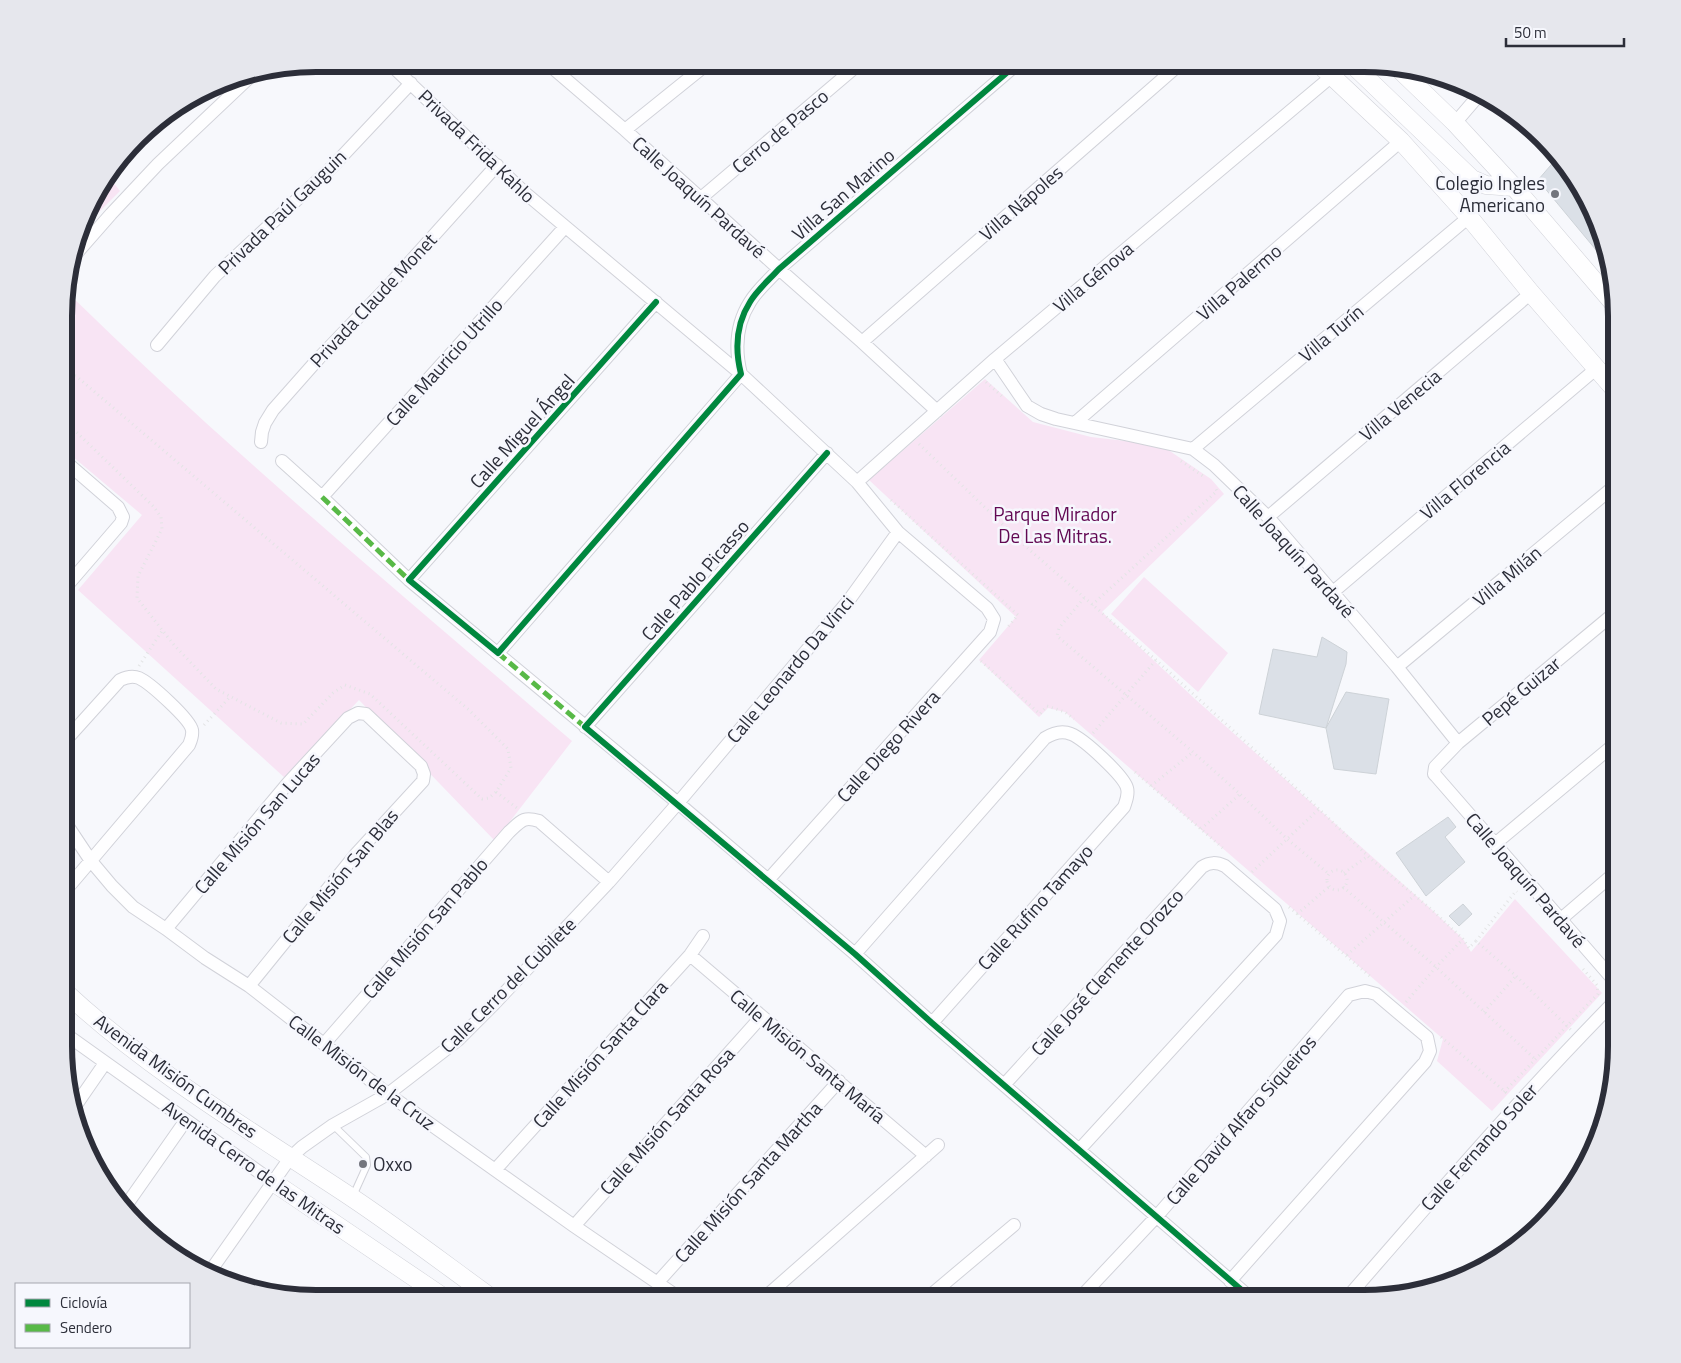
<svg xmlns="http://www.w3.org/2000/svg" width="1681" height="1363" viewBox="0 0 1681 1363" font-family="'Titillium Web',sans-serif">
  <rect width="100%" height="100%" fill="#f7f8fc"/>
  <!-- green -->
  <path fill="#f8e4f4" d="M109,177L120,191L86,225L97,190Z
    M66,291C227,449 401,594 572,741L495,841L359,700L285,778L78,590L142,515L66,451Z
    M985,379L1033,422L1091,437L1161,445L1211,479L1224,494L1102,612L1195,699L1431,909L1463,939L1471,952L1515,899L1602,993L1492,1111L1437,1061L1443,1039L1065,712L1048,708L1039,717L979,660L1016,617L869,480Z
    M1144,577L1228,653L1198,692L1111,614Z"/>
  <!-- building -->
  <path fill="#dbe0e7" stroke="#cdd2d7" d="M1557,158L1598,219L1606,262L1538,180Z
    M1322,637L1347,652L1346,664L1326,728L1259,714L1273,649L1317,657Z
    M1346,692L1389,699L1376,774L1334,769L1326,728Z
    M1448,817L1456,827L1445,837L1465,862L1426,896L1396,853Z
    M1463,904L1472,914L1459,926L1449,916Z"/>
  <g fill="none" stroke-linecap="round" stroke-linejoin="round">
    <!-- lane casing -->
    <g stroke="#d1d2d9" stroke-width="8">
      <path id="lane" d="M333,1125L366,1157L367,1165L353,1196"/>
    </g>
    <!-- street casing -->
    <g stroke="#d1d2d9" stroke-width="14">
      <path id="street" d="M390,64L524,192L741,374L857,482L898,532L987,608L994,619L990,632L768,880
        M548,64L625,130L779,269L862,342L937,411
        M1455,123L1479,95
        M625,130L707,64
        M701,198L859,64
        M75,255L111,214L158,164L253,74
        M862,342L1180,64
        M157,345L215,276L332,167L411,83
        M995,359L1027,406L1041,414L1056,419L1193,449L1214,465L1268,517L1397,667L1458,743
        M1076,422L1401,141
        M261,442L262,432L265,423L273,410L319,358L392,282L497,165
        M1193,449L1469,217
        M282,461L322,497L409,580L678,803L855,954L932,1023L1252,1299
        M857,482L995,359L1332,76
        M322,497L565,227
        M1268,517L1531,293
        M409,580L656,302
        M65,588L121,523L123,517L118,507L66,462
        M1333,592L1597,368
        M498,653L741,374C735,350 736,324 750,302C757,290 769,280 779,269L1017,64
        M1397,667L1617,484
        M585,727L827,453
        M65,822L91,861L112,886L133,907L166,929L205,958L249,986L388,1094L574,1226L681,1299
        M1496,843L1617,742
        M65,891L189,745C191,740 193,736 192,730C190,719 150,683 139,678C132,675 126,677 120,680L65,741
        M1561,919L1617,871
        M166,929L288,783L348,718L358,713L366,714L421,766L424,774L423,781L356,854L249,986
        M855,954L1045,738C1053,733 1062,730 1071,734C1084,739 1124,776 1127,788C1129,795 1126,801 1124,807L932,1023
        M690,955L926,1156
        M1617,984L1436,776L1434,774L1435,767L1458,743L1617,611
        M64,1033L273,1182
        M324,1044L509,832C521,821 523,816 539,821L609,882
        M1004,1085L1202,867C1210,862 1216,862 1225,866L1275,909L1280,921L1276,935L1079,1150
        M76,1105L105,1063
        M495,1170L690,955L703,936
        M125,1207L186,1120
        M574,1226L761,1017
        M212,1269L230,1283
        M209,1273L290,1158L302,1147L333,1125L388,1094L458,1040L494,1004L609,882L678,803L849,600L898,532
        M658,1282L839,1081
        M763,1299L938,1145
        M926,1299L1014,1225
        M1079,1299L1157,1216L1349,995L1365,991L1376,994L1427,1037L1430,1051L1425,1062L1230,1281
        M1346,1299C1434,1198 1522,1095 1617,999"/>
    </g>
    <!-- secondary casing -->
    <g stroke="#d1d2d9" stroke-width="19">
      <path id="secondary" d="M1319,64L1401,141L1469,217L1531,293L1617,392
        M1352,64L1472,179L1486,185L1514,187
        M1398,68L1455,123L1514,187L1615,305
        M64,991C151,1072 253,1132 351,1197C399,1229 446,1265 493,1299
        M273,1182L446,1299"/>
    </g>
    <!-- path -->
    <path stroke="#e3e4e5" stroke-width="3" stroke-dasharray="1 4" stroke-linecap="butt" d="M986,382L1004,398
      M66,422L154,507L161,517L162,529L138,576L137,598L174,645L216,689L281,723L303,724L333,693L345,685L370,694L482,799L489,798L496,792L511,768L508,749L469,710L76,376L66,372
      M919,444L1024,545L1156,660L1319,809L1371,859L1431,909L1463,939L1469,948L1476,941L1516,976L1571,1030
      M1181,461L1203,476
      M891,500L1018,615L1007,628
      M1084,598L1059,628L1057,636L1193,752L1240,794L1287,839L1329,874
      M1092,605L1217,491L1215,487
      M981,661L1040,714L1047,706L1065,712L1074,719
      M139,666L162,631
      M204,725L230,697
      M1093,733L1156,660
      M1135,772L1225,850
      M1151,786L1193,752
      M496,792L517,808
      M1201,829L1240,794
      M1327 880a10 10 0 1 1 20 0a10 10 0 1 1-20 0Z
      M1252,872L1319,809
      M1344,873L1368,856
      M1343,887L1436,967L1536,1060
      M1289,907L1372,978
      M1297,914L1330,886
      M1476,941L1516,891L1517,892
      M1347,955L1415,895
      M1406,1002L1436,967L1463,939
      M1484,1012L1516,976
      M1441,1037L1509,1095
      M1504,1092C1536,1059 1566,1026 1598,994L1597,985L1583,969"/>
    <!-- lane -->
    <use href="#lane" stroke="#fefeff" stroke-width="6"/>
    <!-- street -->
    <use href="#street" stroke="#fefeff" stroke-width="12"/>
    <!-- secondary -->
    <use href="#secondary" stroke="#fefeff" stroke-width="18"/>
    <!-- quiet -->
    <path stroke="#58b947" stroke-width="5" stroke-dasharray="10 5" stroke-linecap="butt" d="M322,497L409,580
      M498,653L585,727"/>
    <!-- cycleway casing -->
    <g stroke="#f6f7fd" stroke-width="9">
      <path id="cycleway" d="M656,302L409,580L498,653L741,374C735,350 736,324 750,302C757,290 769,280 779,269L1017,64
        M827,453L585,727L855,954L932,1023L1252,1299"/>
    </g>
    <!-- cycleway -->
    <use href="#cycleway" stroke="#00873e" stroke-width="6"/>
  </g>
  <!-- markers -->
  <g fill="#73757d" stroke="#f6f7fd" stroke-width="2">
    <circle cx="1555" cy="194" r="5"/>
    <circle cx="363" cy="1164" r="5"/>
  </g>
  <g text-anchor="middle" stroke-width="5" stroke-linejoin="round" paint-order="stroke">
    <!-- street labels -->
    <g font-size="19" fill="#2c2e39" stroke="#f6f7fd">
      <text transform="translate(780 131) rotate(-40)" y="7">Cerro de Pasco</text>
      <text transform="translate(477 146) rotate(44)" y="7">Privada Frida Kahlo</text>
      <text transform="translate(843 194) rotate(-41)" y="7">Villa San Marino</text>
      <text transform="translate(699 197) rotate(42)" y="7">Calle Joaquín Pardavé</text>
      <text transform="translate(1021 203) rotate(-41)" y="7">Villa Nápoles</text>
      <text transform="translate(282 212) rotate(-44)" y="7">Privada Paúl Gauguin</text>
      <text transform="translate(1093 277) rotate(-40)" y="7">Villa Génova</text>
      <text transform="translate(1239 282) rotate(-41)" y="7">Villa Palermo</text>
      <text transform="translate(373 300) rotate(-47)" y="7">Privada Claude Monet</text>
      <text transform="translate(1331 333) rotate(-40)" y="7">Villa Turín</text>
      <text transform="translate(444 362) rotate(-48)" y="7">Calle Mauricio Utrillo</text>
      <text transform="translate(1400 405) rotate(-40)" y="7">Villa Venecia</text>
      <text transform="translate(522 431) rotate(-48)" y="7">Calle Miguel Ángel</text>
      <text transform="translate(1465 480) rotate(-40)" y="7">Villa Florencia</text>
      <text transform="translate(1294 551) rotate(48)" y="7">Calle Joaquín Pardavé</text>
      <text transform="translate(1507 576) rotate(-40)" y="7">Villa Milán</text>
      <text transform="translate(695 580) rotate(-49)" y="7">Calle Pablo Picasso</text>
      <text transform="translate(790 669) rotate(-50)" y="7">Calle Leonardo Da Vinci</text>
      <text transform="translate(1521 691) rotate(-40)" y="7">Pepé Guizar</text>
      <text transform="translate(888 746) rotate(-48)" y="7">Calle Diego Rivera</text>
      <text transform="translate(257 823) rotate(-49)" y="7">Calle Misión San Lucas</text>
      <text transform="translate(340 876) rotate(-50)" y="7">Calle Misión San Blas</text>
      <text transform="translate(1526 880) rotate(49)" y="7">Calle Joaquín Pardavé</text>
      <text transform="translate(1035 907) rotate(-48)" y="7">Calle Rufino Tamayo</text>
      <text transform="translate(425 928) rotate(-49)" y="7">Calle Misión San Pablo</text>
      <text transform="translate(1107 972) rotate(-48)" y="7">Calle José Clemente Orozco</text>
      <text transform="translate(508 985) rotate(-45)" y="7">Calle Cerro del Cubilete</text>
      <text transform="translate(600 1054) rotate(-48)" y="7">Calle Misión Santa Clara</text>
      <text transform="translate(808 1056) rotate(40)" y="7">Calle Misión Santa María</text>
      <text transform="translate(362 1072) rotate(37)" y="7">Calle Misión de la Cruz</text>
      <text transform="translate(176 1076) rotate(36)" y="7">Avenida Misión Cumbres</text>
      <text transform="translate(1241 1120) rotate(-49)" y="7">Calle David Alfaro Siqueiros</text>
      <text transform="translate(667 1121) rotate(-48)" y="7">Calle Misión Santa Rosa</text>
      <text transform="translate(1479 1147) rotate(-48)" y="7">Calle Fernando Soler</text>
      <text transform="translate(254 1167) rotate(35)" y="7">Avenida Cerro de las Mitras</text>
      <text transform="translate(748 1182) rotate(-48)" y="7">Calle Misión Santa Martha</text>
    </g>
    <!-- poi labels -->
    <g font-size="19" fill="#2c2e39" stroke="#f6f7fd" text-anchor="end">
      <text x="1545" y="190">Colegio Ingles<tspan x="1545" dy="22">Americano</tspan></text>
      <text x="373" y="1171" text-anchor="start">Oxxo</text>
    </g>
    <!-- park labels -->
    <g font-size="19" fill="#620853" stroke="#f6f7fd">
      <text x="1055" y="521">Parque Mirador<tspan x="1055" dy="22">De Las Mitras.</tspan></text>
    </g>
  </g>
  <!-- crop -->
  <path d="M0 0H1681V1363H0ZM316 72H1364A244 244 0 0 1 1608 316V1046A244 244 0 0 1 1364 1290H316A244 244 0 0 1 72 1046V316A244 244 0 0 1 316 72Z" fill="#e6e7ed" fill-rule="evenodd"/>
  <path fill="none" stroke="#2c2e39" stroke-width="6" d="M316 72H1364A244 244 0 0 1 1608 316V1046A244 244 0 0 1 1364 1290H316A244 244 0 0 1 72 1046V316A244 244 0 0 1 316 72Z"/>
  <!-- legend -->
  <rect x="15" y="1283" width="175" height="65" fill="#f6f7fd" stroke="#a5a7af"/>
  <rect x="25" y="1299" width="25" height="8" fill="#00873e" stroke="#a5a7af"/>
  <text x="60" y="1308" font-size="15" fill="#2c2e39">Ciclovía</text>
  <rect x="25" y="1324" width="25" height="8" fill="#58b947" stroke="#a5a7af"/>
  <text x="60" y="1333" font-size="15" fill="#2c2e39">Sendero</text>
  <!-- scale -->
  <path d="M1506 38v8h118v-8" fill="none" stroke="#2c2e39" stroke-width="2.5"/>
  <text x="1514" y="38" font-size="15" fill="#2c2e39" stroke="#f6f7fd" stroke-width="4" paint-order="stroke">50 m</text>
</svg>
